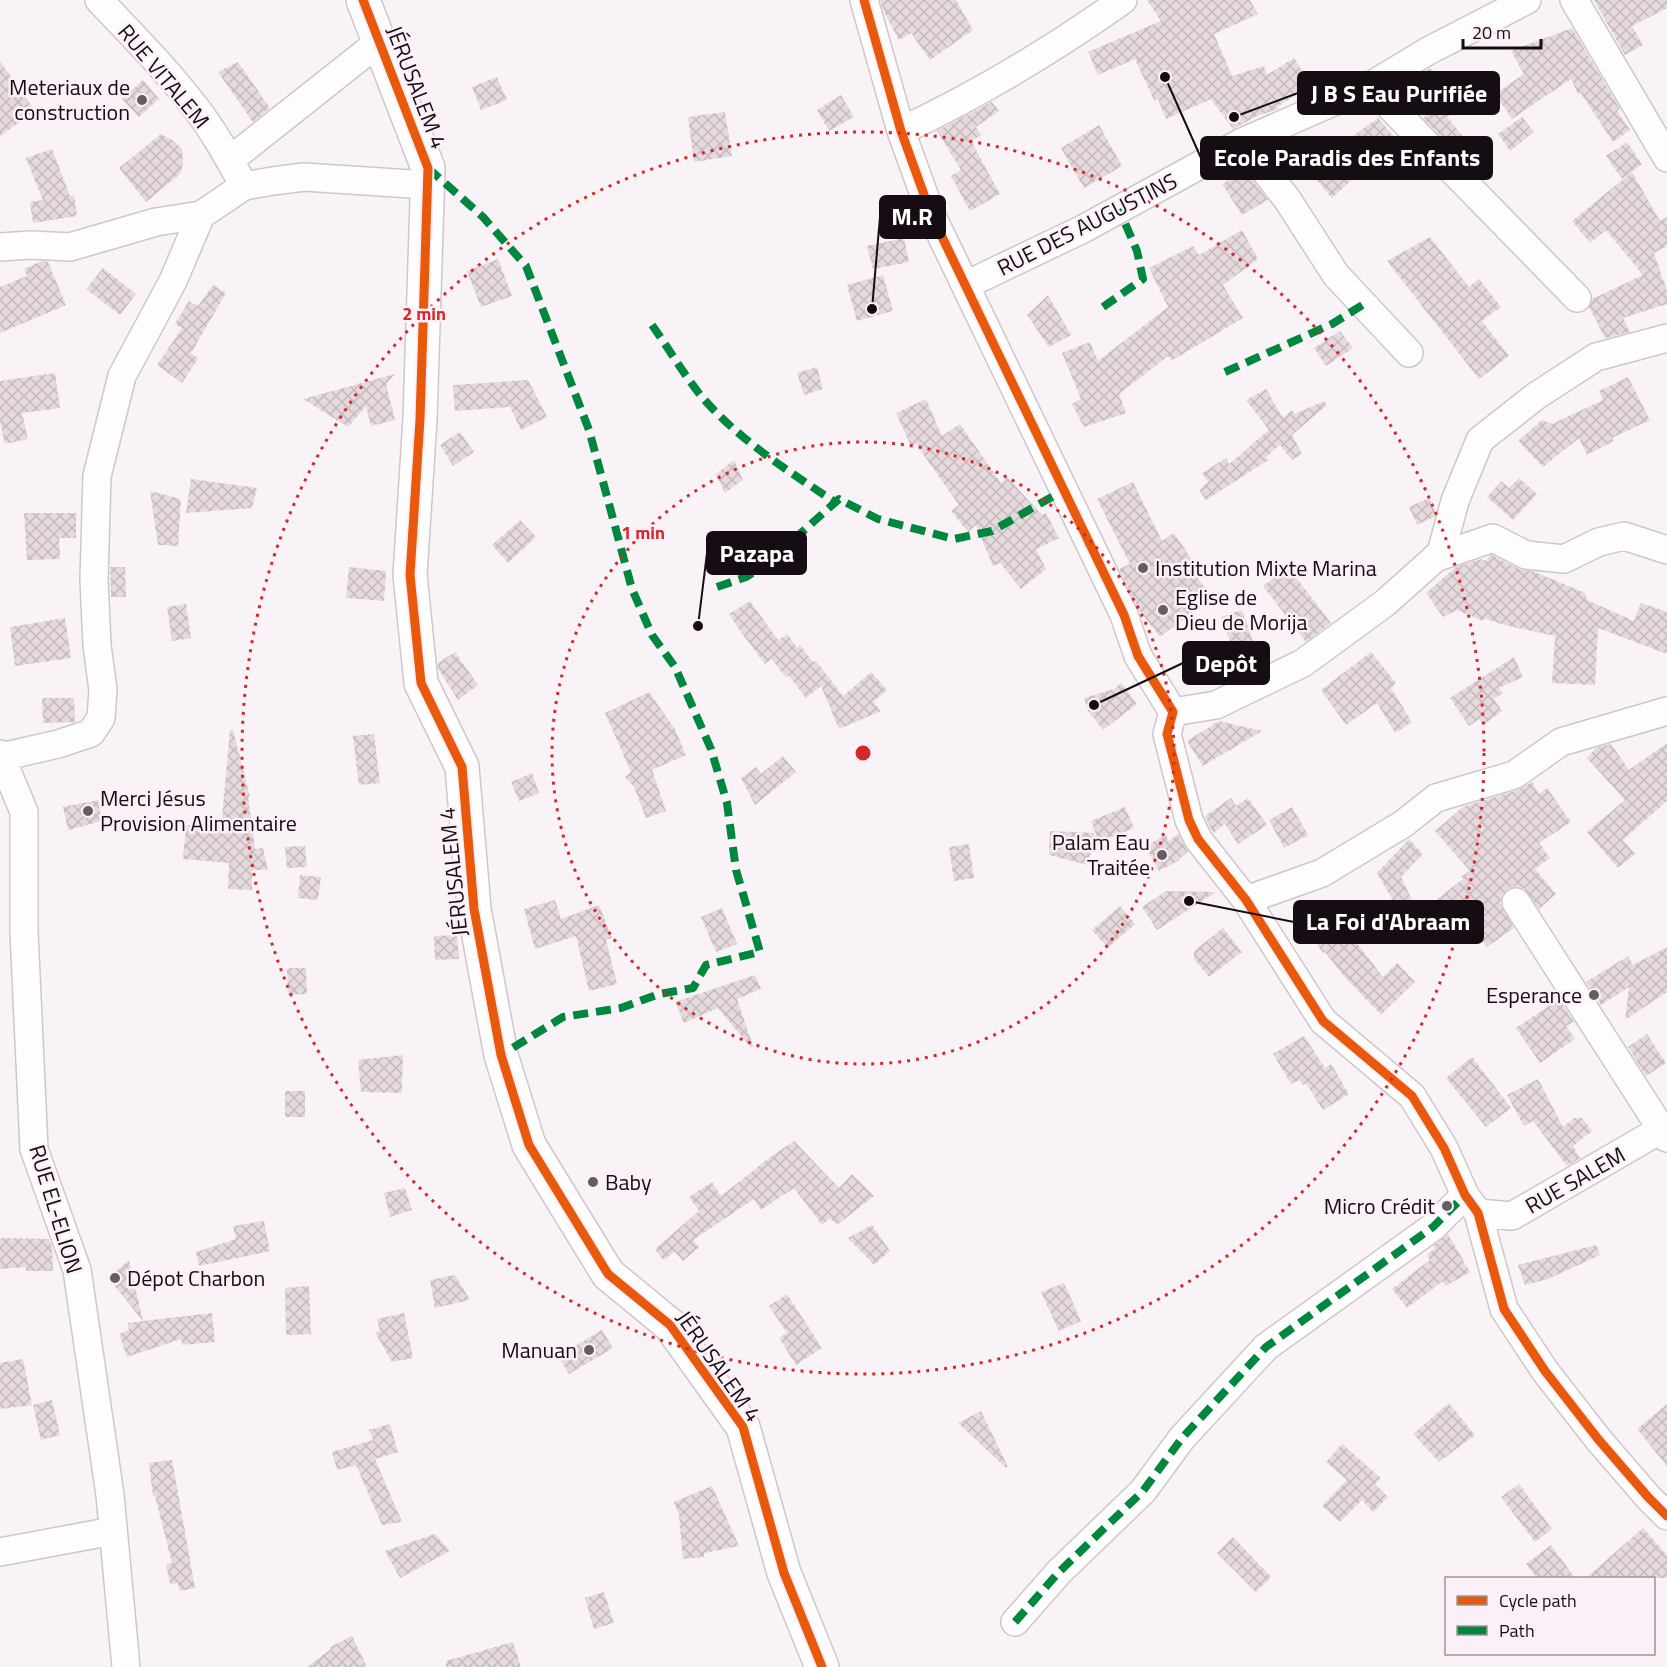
<svg xmlns="http://www.w3.org/2000/svg" width="1667" height="1667" viewBox="0 0 1667 1667" font-family="'Titillium Web',sans-serif">
  <defs>
    <pattern id="building-cross-hatch" width="8" height="8" patternUnits="userSpaceOnUse" patternTransform="scale(1.5)"><rect width="8" height="8" fill="#e5d9dd"/><path d="M0 0l8 8M0 8l8-8" fill="none" stroke="#c4b9bd"/></pattern>
  </defs>
  <rect width="100%" height="100%" fill="#f9f3f7"/>
  <!-- building -->
  <path fill="url(#building-cross-hatch)" d="M880,0H956L973,30L930,60L911,33L899,40L884,12Z
    M1147,0H1250L1258,14L1214,34L1232,76L1264,66L1267,75L1294,58L1311,85L1277,107L1278,109L1257,116L1233,129L1211,99L1166,119L1158,99L1154,100L1135,59L1098,75L1088,52L1161,21Z
    M1594,0H1667V8L1632,26L1643,45L1625,55Z
    M1572,28L1620,109L1617,111L1630,130L1613,142L1580,92L1578,94L1571,79L1512,119L1495,94L1524,74L1511,51Z
    M0,61L35,111L0,136Z
    M238,62L270,108L253,122L218,72Z
    M1430,68L1459,108L1447,117L1465,139L1453,149L1423,118L1428,114L1404,86Z
    M497,77L507,100L481,110L472,87Z
    M143,80L159,99L139,117L122,99Z
    M841,95L854,117L829,131L817,110Z
    M992,102L999,111L976,127L981,135L971,141L1000,194L970,211L951,176L961,170L937,131Z
    M725,112L732,156L694,162L688,117Z
    M1522,117L1534,132L1510,151L1498,134Z
    M1378,118L1395,138L1353,168L1358,174L1332,198L1310,172L1323,160L1322,158Z
    M1099,125L1122,166L1084,188L1061,148Z
    M161,134L174,141L182,149L183,164L180,174L146,202L119,168Z
    M1627,142L1642,164L1622,179L1606,156Z
    M52,149L70,196L74,195L77,216L33,223L30,202L43,200L26,158Z
    M1244,170L1268,200L1242,215L1222,184Z
    M1632,172L1660,221L1667,217V246L1654,253L1667,291V304L1623,318L1630,332L1605,338L1589,307L1592,299L1643,275L1606,230L1590,243L1572,221Z
    M1242,230L1258,259L1223,285L1243,318L1171,361L1168,356L1119,394L1126,413L1084,427L1072,404L1081,399L1062,353L1090,342L1098,361L1168,307L1149,268L1193,246L1199,255Z
    M1430,237L1469,287L1479,279L1501,307L1482,321L1509,356L1479,379L1387,261Z
    M904,238L909,262L873,269L867,246Z
    M498,259L512,296L481,307L467,271Z
    M42,261L48,262L66,305L0,333V287L27,276L24,269Z
    M103,268L136,294L120,315L86,289Z
    M883,275L893,311L857,321L847,285Z
    M213,285L226,293L191,353L198,359L182,383L157,365L182,328L175,324L189,301L198,306Z
    M1048,295L1071,335L1049,347L1027,315Z
    M1340,331L1353,348L1326,366L1314,348Z
    M817,367L823,389L804,395L797,373Z
    M55,373L60,408L22,413L28,439L5,444L0,421V381Z
    M395,374L386,384L395,420L371,426L366,406L348,427L303,399Z
    M1628,377L1650,420L1612,438L1614,441L1587,455L1579,438L1543,467L1518,441L1542,420L1552,424L1603,400L1599,391Z
    M528,380L547,417L521,430L510,407L455,411L453,385Z
    M1266,389L1283,418L1292,410L1295,414L1324,401L1327,405L1292,435L1302,454L1292,460L1280,445L1266,457L1268,460L1206,500L1199,490L1208,482L1202,473L1226,458L1229,464L1269,430L1246,400Z
    M926,399L942,436L960,424L1001,483L1007,477L1042,515L1046,513L1059,538L1036,549L1046,569L1021,589L1000,563L993,566L976,525L968,532L951,511L959,505L916,444L911,446L896,413Z
    M460,432L474,452L453,466L440,445Z
    M734,460L743,480L725,493L716,474Z
    M1519,478L1537,494L1513,520L1487,497L1501,481L1509,488Z
    M191,479L257,488L252,508L186,513Z
    M1133,482L1162,541L1174,533L1198,569L1193,572L1212,597L1160,637L1139,610L1119,569L1130,564L1097,499Z
    M150,491L181,499L178,546L158,545Z
    M1429,498L1436,513L1434,517L1417,525L1409,507Z
    M24,513H76V538H59L60,559L27,560Z
    M520,520L536,537L508,563L492,545Z
    M1492,555L1519,569L1535,572L1585,593L1587,600L1634,621L1641,603L1667,612V654L1598,628L1595,685L1552,683L1555,636L1504,625L1484,618L1483,621L1457,610L1443,617L1426,593L1456,567L1481,559L1486,561L1489,556Z
    M110,567H125L126,597H111Z
    M349,567L386,571L384,601L346,598Z
    M1288,567L1331,623L1306,642L1263,586Z
    M750,601L778,640L788,634L797,648L800,645L813,662L816,661L843,696L871,672L887,690L873,702L881,711L839,729L821,686L806,698L788,675L786,677L771,659L765,664L738,628L729,614Z
    M186,604L191,638L172,641L167,607Z
    M1242,610L1255,647L1235,655L1221,617Z
    M65,618L71,658L15,666L10,627Z
    M455,652L478,685L458,700L438,669V663Z
    M1371,652L1396,683L1391,688L1412,722L1395,733L1377,703L1346,725L1321,690Z
    M1514,657L1523,677L1499,688L1503,693L1494,699L1502,711L1483,725L1479,719L1469,726L1450,698Z
    M1121,683L1137,704L1103,730L1088,711L1084,698L1114,689Z
    M649,692L675,729L686,755L652,770L666,811L646,818L634,787L625,777L631,772L605,713Z
    M42,698H74L75,722L43,723Z
    M1219,721L1262,731L1203,766L1187,741Z
    M230,730H233L250,797H248L255,849L263,848L268,870H252V890L228,889L229,863L183,859L186,825L221,828Z
    M374,734L380,783L359,785L353,736Z
    M1667,743V801L1623,840L1635,854L1618,868L1587,832L1625,800L1587,758L1596,748L1611,744L1629,770Z
    M783,756L796,772L755,805L741,778L756,767L761,774Z
    M532,773L539,793L519,801L511,782Z
    M1532,782L1539,794L1547,788L1571,822L1539,843L1550,858L1535,869L1556,894L1539,909L1524,888L1515,886L1507,889L1502,895L1500,903L1514,928L1487,947L1459,909L1440,923L1427,907L1463,879L1462,876L1470,871L1435,831L1463,807L1518,790Z
    M1231,798L1236,806L1248,798L1267,825L1238,844L1225,824L1213,833L1205,816Z
    M98,800L102,821L68,830L63,807Z
    M1125,807L1134,828L1099,842L1091,821Z
    M1292,807L1308,835L1284,848L1269,820Z
    M1050,831L1095,833L1088,865L1049,855Z
    M1178,834L1188,852L1179,859L1180,860L1159,871L1145,846L1166,835L1169,841Z
    M1409,839L1423,854L1401,877L1420,917L1407,925L1377,873Z
    M969,844L974,878L954,881L949,847Z
    M305,846L307,867L287,868L285,847Z
    M300,875L321,877L318,900L298,898Z
    M1166,891L1216,892L1157,930L1142,907Z
    M555,900L561,919L599,905L612,938L606,940L617,984L589,991L576,936L535,949L524,909Z
    M1120,906L1135,924L1108,948L1092,930Z
    M722,908L737,944L716,952L701,917Z
    M1326,909L1330,915L1333,912L1383,977L1397,963L1415,982L1381,1015L1343,975L1325,952L1323,953L1304,924Z
    M1223,928L1242,952L1209,977L1194,959V951Z
    M457,935L459,959L435,960L434,936Z
    M1667,947V992L1625,1020L1629,987L1601,1005L1586,982L1628,956L1633,965Z
    M287,968H306L307,994L288,995Z
    M755,975L761,989L737,999L753,1046L751,1048L718,1008L684,1023L675,1002Z
    M1559,999L1574,1022L1566,1026L1575,1039L1540,1063L1516,1028Z
    M1647,1034L1666,1063L1646,1076L1628,1047Z
    M1304,1036L1325,1068L1331,1064L1349,1094L1323,1110L1306,1083L1303,1085L1299,1080L1291,1084L1273,1054Z
    M403,1055L402,1093L361,1092L358,1060Z
    M1472,1057L1511,1108L1486,1127L1446,1078Z
    M1538,1079L1563,1127L1574,1118H1582L1592,1131L1573,1146L1580,1158L1567,1166L1533,1121L1524,1126L1507,1095Z
    M285,1091H305V1117H285Z
    M794,1141L839,1188L852,1174L874,1196L837,1225L830,1218L822,1225L794,1188L761,1210L754,1199L693,1240L699,1247L683,1261L675,1252L663,1260L655,1249L699,1211L689,1197L712,1182L721,1196L769,1158Z
    M405,1188L412,1210L390,1217L384,1193Z
    M264,1221L270,1251L199,1266L196,1252L236,1239L233,1226Z
    M872,1225L890,1251L874,1265L848,1238Z
    M1448,1234L1470,1272L1446,1286L1443,1281L1407,1308L1392,1289L1430,1260L1427,1254L1435,1249L1433,1246Z
    M0,1238L49,1239L52,1247L53,1271H26V1267L0,1269Z
    M1596,1245L1600,1255L1548,1279L1525,1285L1518,1265Z
    M129,1260L143,1321L212,1313L215,1342L182,1345L181,1339L127,1357L119,1334L129,1330L128,1323L143,1321L108,1278Z
    M455,1275L470,1300L435,1308L430,1280Z
    M1064,1283L1081,1321L1059,1331L1041,1292Z
    M309,1286L311,1334L286,1335L285,1288Z
    M787,1294L822,1348L796,1365L779,1338L787,1333L769,1306Z
    M404,1313L413,1358L392,1362L375,1332L380,1331L377,1319Z
    M602,1330L613,1348L569,1374L558,1356Z
    M23,1359L32,1405L0,1409V1363Z
    M52,1400L60,1435L41,1440L33,1405Z
    M1449,1403L1475,1435L1439,1462L1413,1434Z
    M1667,1404V1466L1637,1429Z
    M981,1411L1008,1467L1006,1468L958,1423Z
    M390,1424L398,1452L375,1459L402,1522L382,1525L356,1465L337,1470L332,1452L373,1440L369,1430Z
    M1342,1444L1381,1478L1375,1484L1388,1497L1373,1512L1362,1500L1340,1522L1322,1506L1347,1480L1326,1462Z
    M172,1460L195,1588L180,1591L178,1583L170,1584L166,1564L172,1563L155,1496H153L149,1463Z
    M1519,1484L1552,1529L1535,1542L1501,1497Z
    M712,1486L739,1546L704,1553V1557L683,1559L679,1515L674,1502Z
    M1643,1528L1667,1555V1578H1586Z
    M435,1534L450,1551L400,1578L385,1551Z
    M1233,1537L1271,1577L1256,1592L1217,1553Z
    M1551,1545L1575,1578H1537L1526,1564Z
    M604,1592L614,1623L594,1629L585,1598Z
    M352,1636L367,1667H307L331,1649L330,1647Z
    M513,1642L521,1667H446V1661Z"/>
  <g fill="none" stroke-linecap="round" stroke-linejoin="round">
    <!-- street casing -->
    <g stroke="#cfc6cc" stroke-width="30">
      <path id="street" d="M99,0C132,35 166,69 195,107C214,131 229,159 244,186
        M864,0L901,131L931,214L1124,615L1138,656L1173,712L1167,734L1189,820L1198,839L1246,900L1323,1021L1412,1096L1444,1148L1465,1195L1478,1213L1504,1309L1545,1371L1598,1439L1648,1497L1667,1516
        M1574,0L1667,158
        M1370,86L1577,298
        M901,131C977,95 1054,49 1123,0
        M1242,142L1287,199L1336,275L1409,353
        M230,160L379,42
        M0,247L31,245L70,247L156,222L201,215L244,186L273,181L304,177L427,185
        M966,285L1083,229L1242,142L1370,86L1428,51L1527,0
        M1435,558L1493,538L1526,555L1564,559L1599,542L1624,536L1667,550
        M1173,712L1216,705L1303,663L1385,603L1441,553L1455,501L1480,440L1536,396L1596,357L1667,338
        M0,754L24,812V932L34,1149L77,1270L110,1495L126,1667
        M1,757L58,744L91,733L101,718L103,690L97,645L94,580L97,476L122,376L173,281L201,215
        M1246,900L1322,873L1403,824L1436,798L1514,775L1561,742L1667,711
        M1516,902L1667,1138
        M1478,1213L1512,1216L1667,1126
        M0,1552L113,1531
        M1015,1622L1059,1572L1143,1491L1182,1438L1266,1347L1433,1227L1465,1195"/>
    </g>
    <!-- secondary casing -->
    <g stroke="#cfc6cc" stroke-width="36">
      <path id="secondary" d="M363,0L428,168L420,419L410,575L421,683L462,767L474,909L501,1055L529,1145L608,1274L670,1325L743,1427L784,1573L822,1667"/>
    </g>
    <!-- street -->
    <use href="#street" stroke="#fefdfe" stroke-width="27"/>
    <!-- secondary -->
    <use href="#secondary" stroke="#fefdfe" stroke-width="33"/>
    <!-- quiet -->
    <path stroke="#00873e" stroke-width="8" stroke-dasharray="15 8" stroke-linecap="butt" d="M428,168L483,217L526,266L589,430L632,589L652,635L675,667L711,749L727,803L736,870L760,952L706,965L693,988L659,994L621,1008L563,1017L501,1055
      M1103,307L1143,279L1137,251L1119,209
      M652,325C669,349 684,375 702,397C739,440 788,471 835,502
      M1225,372L1332,324L1364,304
      M717,587L746,577L764,566L839,499L878,519L954,539L992,531L1064,490
      M1015,1622L1059,1572L1143,1491L1182,1438L1266,1347L1433,1227L1465,1195"/>
    <!-- cycleway casing -->
    <g stroke="#fcf0f8" stroke-width="13">
      <path id="cycleway" d="M363,0L428,168L420,419L410,575L421,683L462,767L474,909L501,1055L529,1145L608,1274L670,1325L743,1427L784,1573L822,1667
        M864,0L901,131L931,214L1124,615L1138,656L1173,712L1167,734L1189,820L1198,839L1246,900L1323,1021L1412,1096L1444,1148L1465,1195L1478,1213L1504,1309L1545,1371L1598,1439L1648,1497L1667,1516"/>
    </g>
    <!-- cycleway -->
    <use href="#cycleway" stroke="#e8590c" stroke-width="9"/>
  </g>
  <!-- distance rings -->
  <g fill="none" stroke="#d62828" stroke-width="3" stroke-dasharray="3 6">
    <circle cx="863" cy="753" r="311"/>
    <circle cx="863" cy="753" r="621"/>
  </g>
  <!-- markers -->
  <g fill="#655d63" stroke="#fcf0f8" stroke-width="2">
    <circle cx="142" cy="100" r="6"/>
    <circle cx="1143" cy="568" r="6"/>
    <circle cx="1163" cy="610" r="6"/>
    <circle cx="88" cy="811" r="6"/>
    <circle cx="1162" cy="855" r="6"/>
    <circle cx="1594" cy="995" r="6"/>
    <circle cx="593" cy="1182" r="6"/>
    <circle cx="1447" cy="1206" r="6"/>
    <circle cx="115" cy="1278" r="6"/>
    <circle cx="589" cy="1350" r="6"/>
  </g>
  <g text-anchor="middle" stroke-width="5" stroke-linejoin="round" paint-order="stroke">
    <!-- street labels -->
    <g font-size="22" fill="#160c13" stroke="#fcf0f8">
      <text transform="translate(164 76) rotate(50)" y="8">RUE VITALEM</text>
      <text transform="translate(417 87) rotate(69)" y="8">JÉRUSALEM 4</text>
      <text transform="translate(1087 224) rotate(-27)" y="8">RUE DES AUGUSTINS</text>
      <text transform="translate(453 872) rotate(-96)" y="8">JÉRUSALEM 4</text>
      <text transform="translate(1575 1180) rotate(-30)" y="8">RUE SALEM</text>
      <text transform="translate(56 1209) rotate(73)" y="8">RUE EL-ELION</text>
      <text transform="translate(719 1366) rotate(55)" y="8">JÉRUSALEM 4</text>
    </g>
    <!-- poi labels -->
    <g font-size="22" fill="#160c13" stroke="#fcf0f8" text-anchor="end">
      <text x="130" y="95">Meteriaux de<tspan x="130" dy="25">construction</tspan></text>
      <text x="1155" y="576" text-anchor="start">Institution Mixte Marina</text>
      <text x="1175" y="605" text-anchor="start">Eglise de<tspan x="1175" dy="25">Dieu de Morija</tspan></text>
      <text x="100" y="806" text-anchor="start">Merci Jésus<tspan x="100" dy="25">Provision Alimentaire</tspan></text>
      <text x="1150" y="850">Palam Eau<tspan x="1150" dy="25">Traitée</tspan></text>
      <text x="1582" y="1003">Esperance</text>
      <text x="605" y="1190" text-anchor="start">Baby</text>
      <text x="1435" y="1214">Micro Crédit</text>
      <text x="127" y="1286" text-anchor="start">Dépot Charbon</text>
      <text x="577" y="1358">Manuan</text>
    </g>
  </g>
  <circle cx="863" cy="753" r="9" fill="#d62828" stroke="#fcf0f8" stroke-width="3"/>
  <g font-size="18" text-anchor="middle" font-weight="bold" fill="#d62828" stroke="#fcf0f8" stroke-width="5" stroke-linejoin="round" paint-order="stroke">
    <text x="424" y="320">2 min</text>
    <text x="643" y="539">1 min</text>
  </g>
  <!-- callouts -->
  <path fill="none" stroke="#160c13" stroke-width="2" d="M1234 117L1298 93M1165 77L1201 158M872 309L880 217M698 626L707 553M1094 705L1183 663M1189 901L1294 922"/>
  <g fill="#160c13" stroke="#fcf0f8" stroke-width="2">
    <circle cx="1234" cy="117" r="6"/>
    <circle cx="1165" cy="77" r="6"/>
    <circle cx="872" cy="309" r="6"/>
    <circle cx="698" cy="626" r="6"/>
    <circle cx="1094" cy="705" r="6"/>
    <circle cx="1189" cy="901" r="6"/>
  </g>
  <g fill="#160c13" stroke="#160c13" stroke-width="2">
    <rect x="1298" y="72" width="201" height="42" rx="6"/>
    <rect x="1201" y="137" width="291" height="42" rx="6"/>
    <rect x="880" y="196" width="65" height="42" rx="6"/>
    <rect x="707" y="532" width="99" height="42" rx="6"/>
    <rect x="1183" y="642" width="86" height="42" rx="6"/>
    <rect x="1294" y="901" width="189" height="42" rx="6"/>
  </g>
  <g font-size="24" text-anchor="middle" font-weight="bold" fill="#fff">
    <text x="1399" y="102">J B S Eau Purifiée</text>
    <text x="1347" y="166">Ecole Paradis des Enfants</text>
    <text x="912" y="225">M.R</text>
    <text x="757" y="562">Pazapa</text>
    <text x="1226" y="672">Depôt</text>
    <text x="1388" y="930">La Foi d'Abraam</text>
  </g>
  <!-- legend -->
  <rect x="1445" y="1577" width="210" height="78" fill="#fcf0f8" stroke="#a0959c" stroke-width="1.5"/>
  <rect x="1457" y="1596" width="30" height="9" fill="#e8590c" stroke="#a0959c" stroke-width="1.5"/>
  <text x="1499" y="1607" font-size="18" fill="#160c13">Cycle path</text>
  <rect x="1457" y="1626" width="30" height="9" fill="#00873e" stroke="#a0959c" stroke-width="1.5"/>
  <text x="1499" y="1637" font-size="18" fill="#160c13">Path</text>
  <!-- scale -->
  <path d="M1463 39v9h78v-9" fill="none" stroke="#160c13" stroke-width="3"/>
  <text x="1472" y="39" font-size="18" fill="#160c13" stroke="#fcf0f8" stroke-width="4.5" paint-order="stroke">20 m</text>
</svg>
